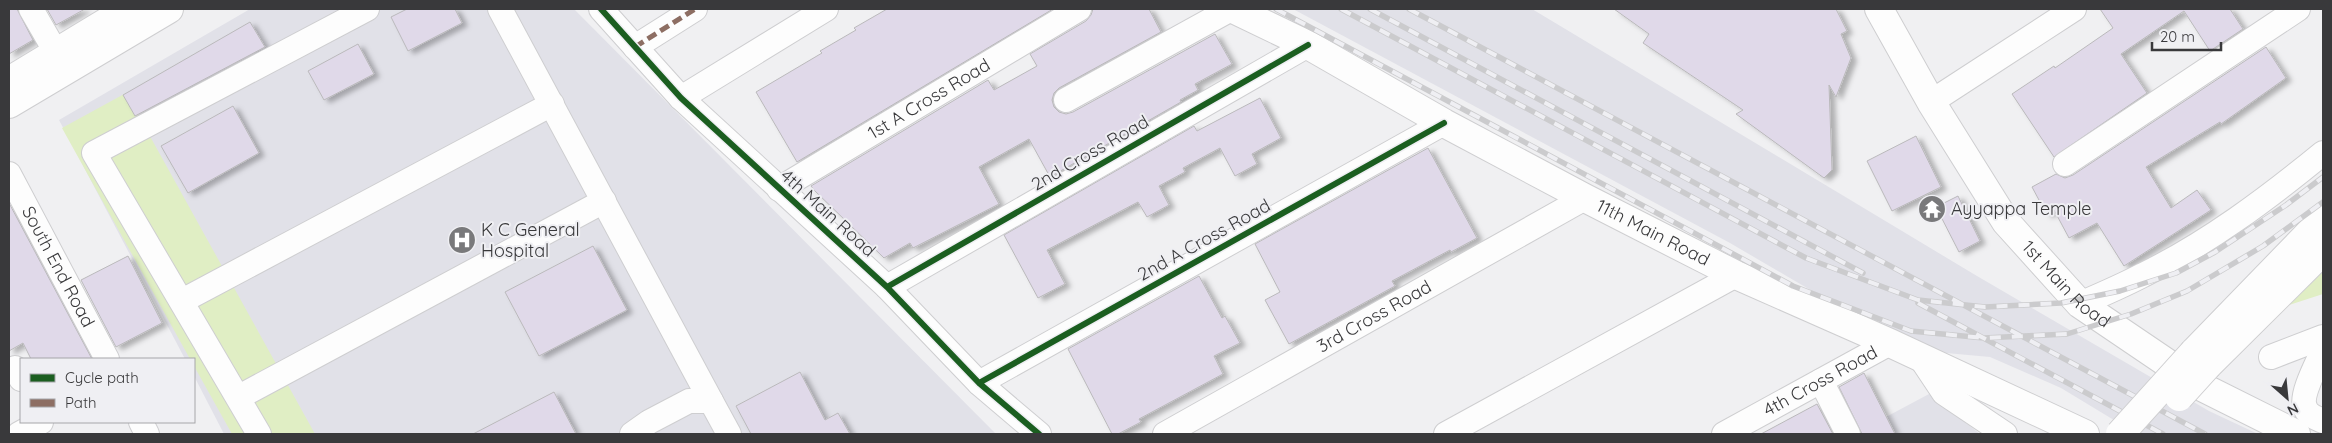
<svg xmlns="http://www.w3.org/2000/svg" width="2332" height="443" viewBox="0 0 2332 443" font-family="Quicksand,sans-serif">
  <defs>
    <filter id="shadow"><feDropShadow dx="5.5" dy="3" stdDeviation="2.5" flood-color="#0004"/></filter>
  </defs>
  <rect width="100%" height="100%" fill="#f0f0f2"/>
  <!-- built -->
  <path fill="#e1e1e8" d="M250,9H574L996,434H224L194,376V359H185L59,120Z
    M1293,9H1532L1977,276L2209,411L2258,434H2137L2061,388L1990,357L1913,350L1730,243Z
    M1929,394L1980,434H1854Z"/>
  <!-- green -->
  <path fill="#e0eec4" d="M126,93L315,434H232L194,366V359H190L62,128Z
    M2323,272V294L2286,306Z"/>
  <!-- building -->
  <path fill="#e0d9e9" stroke="#bab9bb" filter="url(#shadow)" d="M9,9H17L33,40L9,54Z
    M47,9H85L56,25Z
    M407,9H455L462,23L408,51L391,17Z
    M887,9H1053L797,162L756,92L822,53L820,51L856,30L854,28Z
    M1093,9H1149L1161,32L1059,88L1054,93L1052,100L1054,107L1059,112L1066,114L1073,112L1215,34L1232,64L1195,84L1198,90L1180,100L1181,102L1050,177L1029,139L979,167L999,204L913,248L910,243L884,258L814,190L811,186L988,80L994,90L1037,66L1030,54L1086,21L1091,15Z
    M1614,9H1836L1847,31L1841,34L1851,58L1836,97L1829,85L1832,170L1824,178L1736,114L1743,110L1643,43L1649,34Z
    M2100,9H2230L2243,29L2210,51L2184,11L2121,54L2147,93L2054,157L2012,94L2054,66L2055,68L2113,28Z
    M250,22L265,47L135,116L123,95Z
    M358,44L374,74L324,100L308,71Z
    M2266,47L2286,78L2221,124L2220,122L2146,167L2171,208L2197,190L2211,210L2124,266L2097,223L2069,238L2054,210L2047,215L2032,187L2056,174L2065,178L2073,175Z
    M1260,98L1281,138L1252,154L1257,164L1235,176L1220,148L1183,168L1185,172L1159,186L1169,205L1147,217L1138,202L1047,250L1065,284L1038,298L1004,235L1194,126L1197,131Z
    M233,106L259,153L188,193L161,146Z
    M1916,136L1941,187L1892,211L1867,161Z
    M1428,148L1477,238L1451,252L1450,250L1392,281L1395,286L1289,344L1265,300L1280,292L1255,244Z
    M1958,196L1980,241L1959,252L1936,207Z
    M9,203L92,359H31L23,343L9,351Z
    M593,246L627,310L539,356L505,292Z
    M128,256L162,323L116,347L81,280Z
    M1199,276L1222,318L1225,316L1240,343L1214,356L1223,374L1139,419L1141,422L1118,434H1112L1068,349Z
    M800,372L825,420L838,413L850,434H751L736,406Z
    M1864,373L1895,434H1862L1839,387Z
    M554,392L576,434H473Z
    M1817,404L1833,434H1761Z"/>
  <g fill="none" stroke-linecap="round" stroke-linejoin="round">
    <!-- minor casing -->
    <g stroke="#ceced0" stroke-width="26">
      <g id="minor">
        <path d="M31,9L65,68"/>
        <path d="M500,9L711,401"/>
        <path d="M601,9L681,98L887,287L979,383L1039,434"/>
        <path d="M635,47L695,9"/>
        <path d="M681,98L826,9"/>
        <path d="M1066,100L1231,9"/>
        <path d="M1931,102L2074,9"/>
        <path d="M2065,164L2298,9"/>
        <path id="s1" d="M9,174L107,359"/>
        <path id="s2" d="M779,189L1079,9"/>
        <path d="M887,287L1308,45"/>
        <path d="M182,301L552,104"/>
        <path d="M2080,304C2101,295 2122,286 2143,275C2208,243 2267,199 2323,153"/>
        <path d="M2323,350C2318,362 2300,395 2305,407C2307,415 2316,418 2323,421"/>
        <path d="M1920,357L1944,393L2005,434"/>
        <path d="M2271,357L2323,337"/>
        <path d="M15,368L21,379"/>
        <path d="M1821,381L1848,434"/>
        <path d="M979,383L1444,123"/>
        <path d="M239,397L604,201"/>
        <path d="M141,422L147,434"/>
        <path d="M19,434L41,422"/>
        <path d="M259,434L94,153L367,9"/>
        <path d="M632,434L649,422L689,401H711L729,434"/>
        <path id="s3" d="M1165,434L1585,198"/>
        <path d="M1446,434L1736,275"/>
        <path id="s4" d="M1724,434L1890,343"/>
      </g>
    </g>
    <!-- major casing -->
    <g stroke="#ceced0" stroke-width="30">
      <g id="major">
        <path id="s5" d="M1233,9L1308,45L1444,123L1585,198L1736,275L1890,343L2085,434"/>
        <path id="s6" d="M1879,9L1931,102L2006,222L2080,304L2204,388L2296,434"/>
        <path d="M9,81L128,9"/>
        <path d="M9,104L169,9"/>
        <path d="M2194,352L2323,219"/>
        <path d="M2208,365L2323,251"/>
      </g>
    </g>
    <!-- minor -->
    <use href="#minor" stroke="#fdfdfd" stroke-width="24"/>
    <!-- major -->
    <use href="#major" stroke="#fdfdfd" stroke-width="28"/>
    <!-- rail casing -->
    <g stroke="#cbcbcd" stroke-width="5.5">
      <path id="rail" d="M1276,9L1793,286L1911,331L1984,338L2067,334L2131,314L2187,291L2263,246L2323,202
        M1341,9L1806,258L1918,300L1985,307L2061,303L2120,291L2176,273L2215,252L2286,205L2323,177
        M1370,9L1863,273
        M1409,9L2205,434
        M1918,303L2163,434"/>
    </g>
    <!-- rail -->
    <use href="#rail" stroke="#efeff3" stroke-width="4" stroke-dasharray="11" stroke-linecap="butt"/>
    <!-- major-bridge casing -->
    <g stroke="#ceced0" stroke-width="30" stroke-linecap="butt">
      <path id="major-bridge" d="M2179,397L2208,365
        M2120,434L2194,352"/>
    </g>
    <!-- major-bridge -->
    <use href="#major-bridge" stroke="#fdfdfd" stroke-width="28"/>
    <!-- quiet -->
    <path stroke="#8d6e63" stroke-width="5" stroke-dasharray="10 5" stroke-linecap="butt" d="M635,47L695,9"/>
    <!-- cycleway casing -->
    <g stroke="#efeff3" stroke-width="9">
      <path id="cycleway" d="M601,9L681,98L887,287L979,383L1039,434
        M887,287L1308,45
        M979,383L1444,123"/>
    </g>
    <!-- cycleway -->
    <use href="#cycleway" stroke="#1b5e20" stroke-width="6"/>
  </g>
  <!-- icons -->
  <defs>
    <g id="temple-disc" transform="scale(1.4375)"><circle r="9.5" fill="#79797b" stroke="#efeff3"/><path d="M0-6L5-2H3V0L6.5 2.5H4V6H1.5V3h-3V6H-4V2.5H-6.5L-3 0V-2H-5Z" fill="#fff"/></g>
    <g id="hospital-disc" transform="scale(1.4375)"><circle r="9.5" fill="#79797b" stroke="#efeff3"/><path d="M-5-5h3v3.5h4V-5h3V5h-3V1.5h-4V5h-3Z" fill="#fff"/></g>
  </defs>
  <g fill-rule="evenodd">
    <use href="#temple-disc" x="1932" y="209"/>
    <use href="#hospital-disc" x="462" y="240"/>
  </g>
  <g text-anchor="middle" stroke-width="4" stroke-linejoin="round" paint-order="stroke">
    <!-- street labels -->
    <g font-size="18" fill="#39393b" stroke="#efeff3">
      <text dy="6" stroke="none"><textPath href="#s2" startOffset="175">1st A Cross Road</textPath></text>
      <text transform="translate(1090 153) rotate(-30)" y="6">2nd Cross Road</text>
      <text transform="translate(828 213) rotate(42)" y="6">4th Main Road</text>
      <text dy="6" stroke="none"><textPath href="#s5" startOffset="476">11th Main Road</textPath></text>
      <text transform="translate(1204 240) rotate(-29)" y="6">2nd A Cross Road</text>
      <text dy="6" stroke="none"><textPath href="#s1" startOffset="105">South End Road</textPath></text>
      <text dy="6" stroke="none"><textPath href="#s6" startOffset="335">1st Main Road</textPath></text>
      <text dy="6" stroke="none"><textPath href="#s3" startOffset="240">3rd Cross Road</textPath></text>
      <text dy="6" stroke="none"><textPath href="#s4" startOffset="110">4th Cross Road</textPath></text>
    </g>
    <!-- poi labels -->
    <g font-size="18" fill="#39393b" stroke="#efeff3" text-anchor="start">
      <text x="1951" y="215">Ayyappa Temple</text>
      <text x="481" y="236">K C General<tspan x="481" dy="21">Hospital</tspan></text>
    </g>
  </g>
  <!-- border -->
  <rect width="2332" height="443" fill="none" stroke="#39393b" stroke-width="20"/>
  <!-- legend -->
  <rect x="20" y="358" width="175" height="65" fill="#efeff3" stroke="#a6a6a9"/>
  <rect x="30" y="374" width="25" height="8" fill="#1b5e20" stroke="#a6a6a9"/>
  <text x="65" y="383" font-size="15" fill="#39393b">Cycle path</text>
  <rect x="30" y="399" width="25" height="8" fill="#8d6e63" stroke="#a6a6a9"/>
  <text x="65" y="408" font-size="15" fill="#39393b">Path</text>
  <!-- north arrow -->
  <g transform="translate(2287 398) rotate(153)" stroke="#efeff3" stroke-width="4" paint-order="stroke">
  <path d="M0-4L9 19L0 12L-9 19Z" fill="#39393b"/>
  <text y="-8" font-size="14" font-weight="bold" text-anchor="middle" fill="#39393b">N</text>
  </g>
  <!-- scale -->
  <path d="M2152 42v8h69v-8" fill="none" stroke="#39393b" stroke-width="2.5"/>
  <text x="2160" y="42" font-size="15" fill="#39393b" stroke="#efeff3" stroke-width="4" paint-order="stroke">20 m</text>
</svg>
